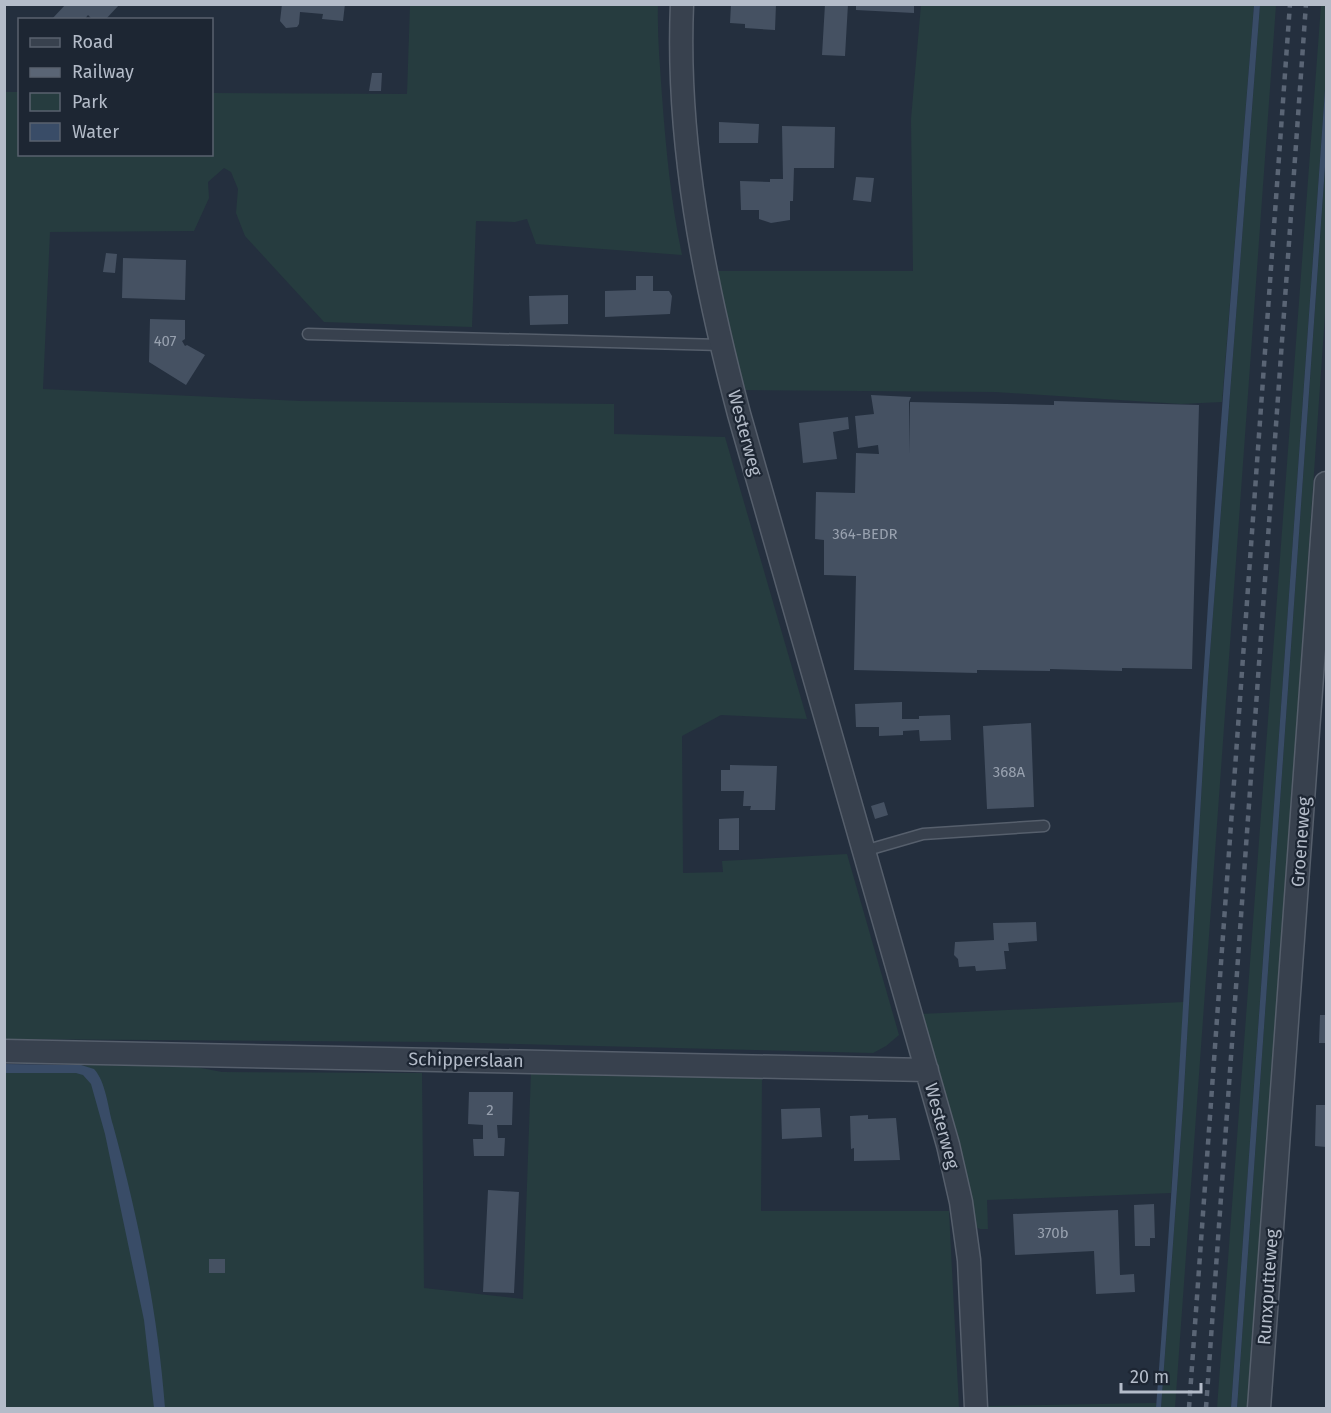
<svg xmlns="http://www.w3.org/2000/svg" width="1331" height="1413" viewBox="0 0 1331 1413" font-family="'Fira Sans',sans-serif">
  <rect width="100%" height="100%" fill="#242f3e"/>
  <!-- green -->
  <path fill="#263c3f" d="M410,5H658C657,35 660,65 662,96C666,150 671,202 682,255L536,244L527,219L515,222L476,221L472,327L324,322L245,236L236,213L238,189L231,172L224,168L208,182L209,198L194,231L50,232L43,389L300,401L614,404V434L725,437L807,719L721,715L682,736L683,873L723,872L722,861L847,854L899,1035L886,1046L873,1053L443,1042L5,1039V92H19L20,154H212V93L407,94Z
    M921,5H1254L1222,402L1181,404L995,392L741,390L715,271H913L911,119Z
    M1260,5H1276L1175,1408H1161L1183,1107L1208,679Z
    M1321,5H1326V76L1231,1408H1217Z
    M1326,153V300L1249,1408H1237Z
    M1184,1002L1171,1193L987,1200L988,1229H980L974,1226L920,1014Z
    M93,1065L191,1066L222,1072L422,1073L424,1288L523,1299L531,1071L762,1077L761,1211H949L959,1408H5L4,1069Z
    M1156,1403V1408H984V1406Z"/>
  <!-- water -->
  <path fill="#394c67" d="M1254,5H1260L1208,679L1183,1107L1161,1408H1156C1175,1166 1187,924 1203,682C1217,456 1236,230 1254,5Z
    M1326,76V153L1237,1408H1231Z
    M5,1064L81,1065L94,1069C106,1082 108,1108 113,1125C138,1217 158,1313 165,1408H154L144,1320L105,1134L91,1084L83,1075L76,1073H5Z"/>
  <!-- building -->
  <path fill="#455162" d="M66,4H120L105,20H93L88,15L84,20H51Z
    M282,4H345L343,21L322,19L323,14L300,12L299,24L297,27L286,28L280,21Z
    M731,4H776L775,30L745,28V24L730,23Z
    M825,4H848L845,56L822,55Z
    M856,4H914V13L856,10Z
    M372,73H382L381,91H369Z
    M719,122L759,124L758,143H719Z
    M782,126L835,127L834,168H794L793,201H790V220L771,223L759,219V210H741L740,181L770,182V179H783Z
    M856,177L874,178L871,202L853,200Z
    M106,253L117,254L115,273L103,272Z
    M123,258L186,260L185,300L122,298Z
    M636,276H653V291H669L672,296L670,314L605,317V291L636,290Z
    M568,295V324L530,325L529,296Z
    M150,319L185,320V339L182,341L185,346L187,345L205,355L186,385L149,362Z
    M871,395L911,397L909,402V454L910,402L1054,405V401L1199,405L1192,669L1122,668V671L1050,669V671L977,670V673L854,670L856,576L824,575V540L815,539L816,492L855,493L856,453L879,454L878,445L858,448L855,416L874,414Z
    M848,417L849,429L833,432L837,459L803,463L799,423Z
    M902,702V719H919V716L950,715L951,740L920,741L919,730L903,731V735L879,736V727H856L855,704Z
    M1031,723L1034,807L987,809L983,726Z
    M730,765L777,766L775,810H750L751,806H743L744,791H721V770H730Z
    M884,802L888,815L875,819L871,806Z
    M739,818V850H719V819Z
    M1036,922L1037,941L1008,943L1009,951H1004L1006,969L976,971L975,966L959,967L958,959L954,955L955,942L994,940L993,923Z
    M1320,1015H1326V1043H1319Z
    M469,1092H513L512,1125H497L498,1138H505L504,1156H474L473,1139H483V1125L468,1124Z
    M1316,1105H1326V1147L1315,1146Z
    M820,1108L822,1137L782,1139L781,1109Z
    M868,1115V1119L896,1118L900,1160L854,1161V1148L851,1149L850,1116Z
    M488,1190L519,1192L514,1293L483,1292Z
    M1154,1204L1155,1238H1150V1246H1135L1134,1205Z
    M1118,1210L1120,1275L1134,1274L1135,1292L1096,1294L1094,1251L1015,1255L1013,1214Z
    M209,1259H225V1273H209Z"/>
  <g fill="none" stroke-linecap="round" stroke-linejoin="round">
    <!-- lane casing -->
    <g stroke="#565f6c" stroke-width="13">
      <path id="lane" d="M308,334L721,345
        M864,851L923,834L1044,826"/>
    </g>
    <!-- street casing -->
    <g stroke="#565f6c" stroke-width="25">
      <path id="street" d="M682,4C676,143 704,281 739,414L948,1145L961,1202L969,1260L976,1408
        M4,1051L927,1070
        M1259,1408L1326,483"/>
    </g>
    <!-- lane -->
    <use href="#lane" stroke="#38414e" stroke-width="10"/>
    <!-- street -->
    <use href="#street" stroke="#38414e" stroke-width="22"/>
    <!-- rail -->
    <path stroke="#5a6575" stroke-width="4.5" stroke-dasharray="6 6" stroke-linecap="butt" d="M1189,1408L1290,4
      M1206,1408L1306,4"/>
  </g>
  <g text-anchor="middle" stroke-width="4.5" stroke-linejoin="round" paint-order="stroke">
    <!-- number labels -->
    <g font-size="15" fill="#98a1af">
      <text x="165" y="346">407</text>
      <text x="865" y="539">364-BEDR</text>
      <text x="1009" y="777">368A</text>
      <text x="490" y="1115">2</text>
      <text x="1053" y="1238">370b</text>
    </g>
    <!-- street labels -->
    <g font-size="18" fill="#b4bcc9" stroke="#1d2633">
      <text transform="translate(745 433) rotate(75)" y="6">Westerweg</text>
      <text transform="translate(1301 842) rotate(-86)" y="6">Groeneweg</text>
      <text transform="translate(466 1060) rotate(1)" y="6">Schipperslaan</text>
      <text transform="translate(942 1126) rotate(75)" y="6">Westerweg</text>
      <text transform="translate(1268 1287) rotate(-86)" y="6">Runxputteweg</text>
    </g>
  </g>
  <!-- border -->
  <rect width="1331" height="1413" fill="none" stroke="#b4bcc9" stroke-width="12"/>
  <!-- legend -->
  <rect x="18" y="18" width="195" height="138" fill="#1d2633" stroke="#59626f" stroke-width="1.5"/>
  <rect x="30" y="38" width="30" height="9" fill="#38414e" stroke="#59626f" stroke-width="1.5"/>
  <text x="72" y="48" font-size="18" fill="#b4bcc9">Road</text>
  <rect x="30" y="68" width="30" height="9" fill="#5a6575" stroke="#59626f" stroke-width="1.5"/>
  <text x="72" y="78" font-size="18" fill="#b4bcc9">Railway</text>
  <rect x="30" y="93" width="30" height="18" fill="#263c3f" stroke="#59626f" stroke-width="1.5"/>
  <text x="72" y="108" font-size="18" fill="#b4bcc9">Park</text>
  <rect x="30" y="123" width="30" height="18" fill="#394c67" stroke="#59626f" stroke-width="1.5"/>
  <text x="72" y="138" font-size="18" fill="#b4bcc9">Water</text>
  <!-- scale -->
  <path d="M1121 1383v9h80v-9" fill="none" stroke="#b4bcc9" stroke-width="3"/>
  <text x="1130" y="1383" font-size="18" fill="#b4bcc9" stroke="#1d2633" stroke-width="4.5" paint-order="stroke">20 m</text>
</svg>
